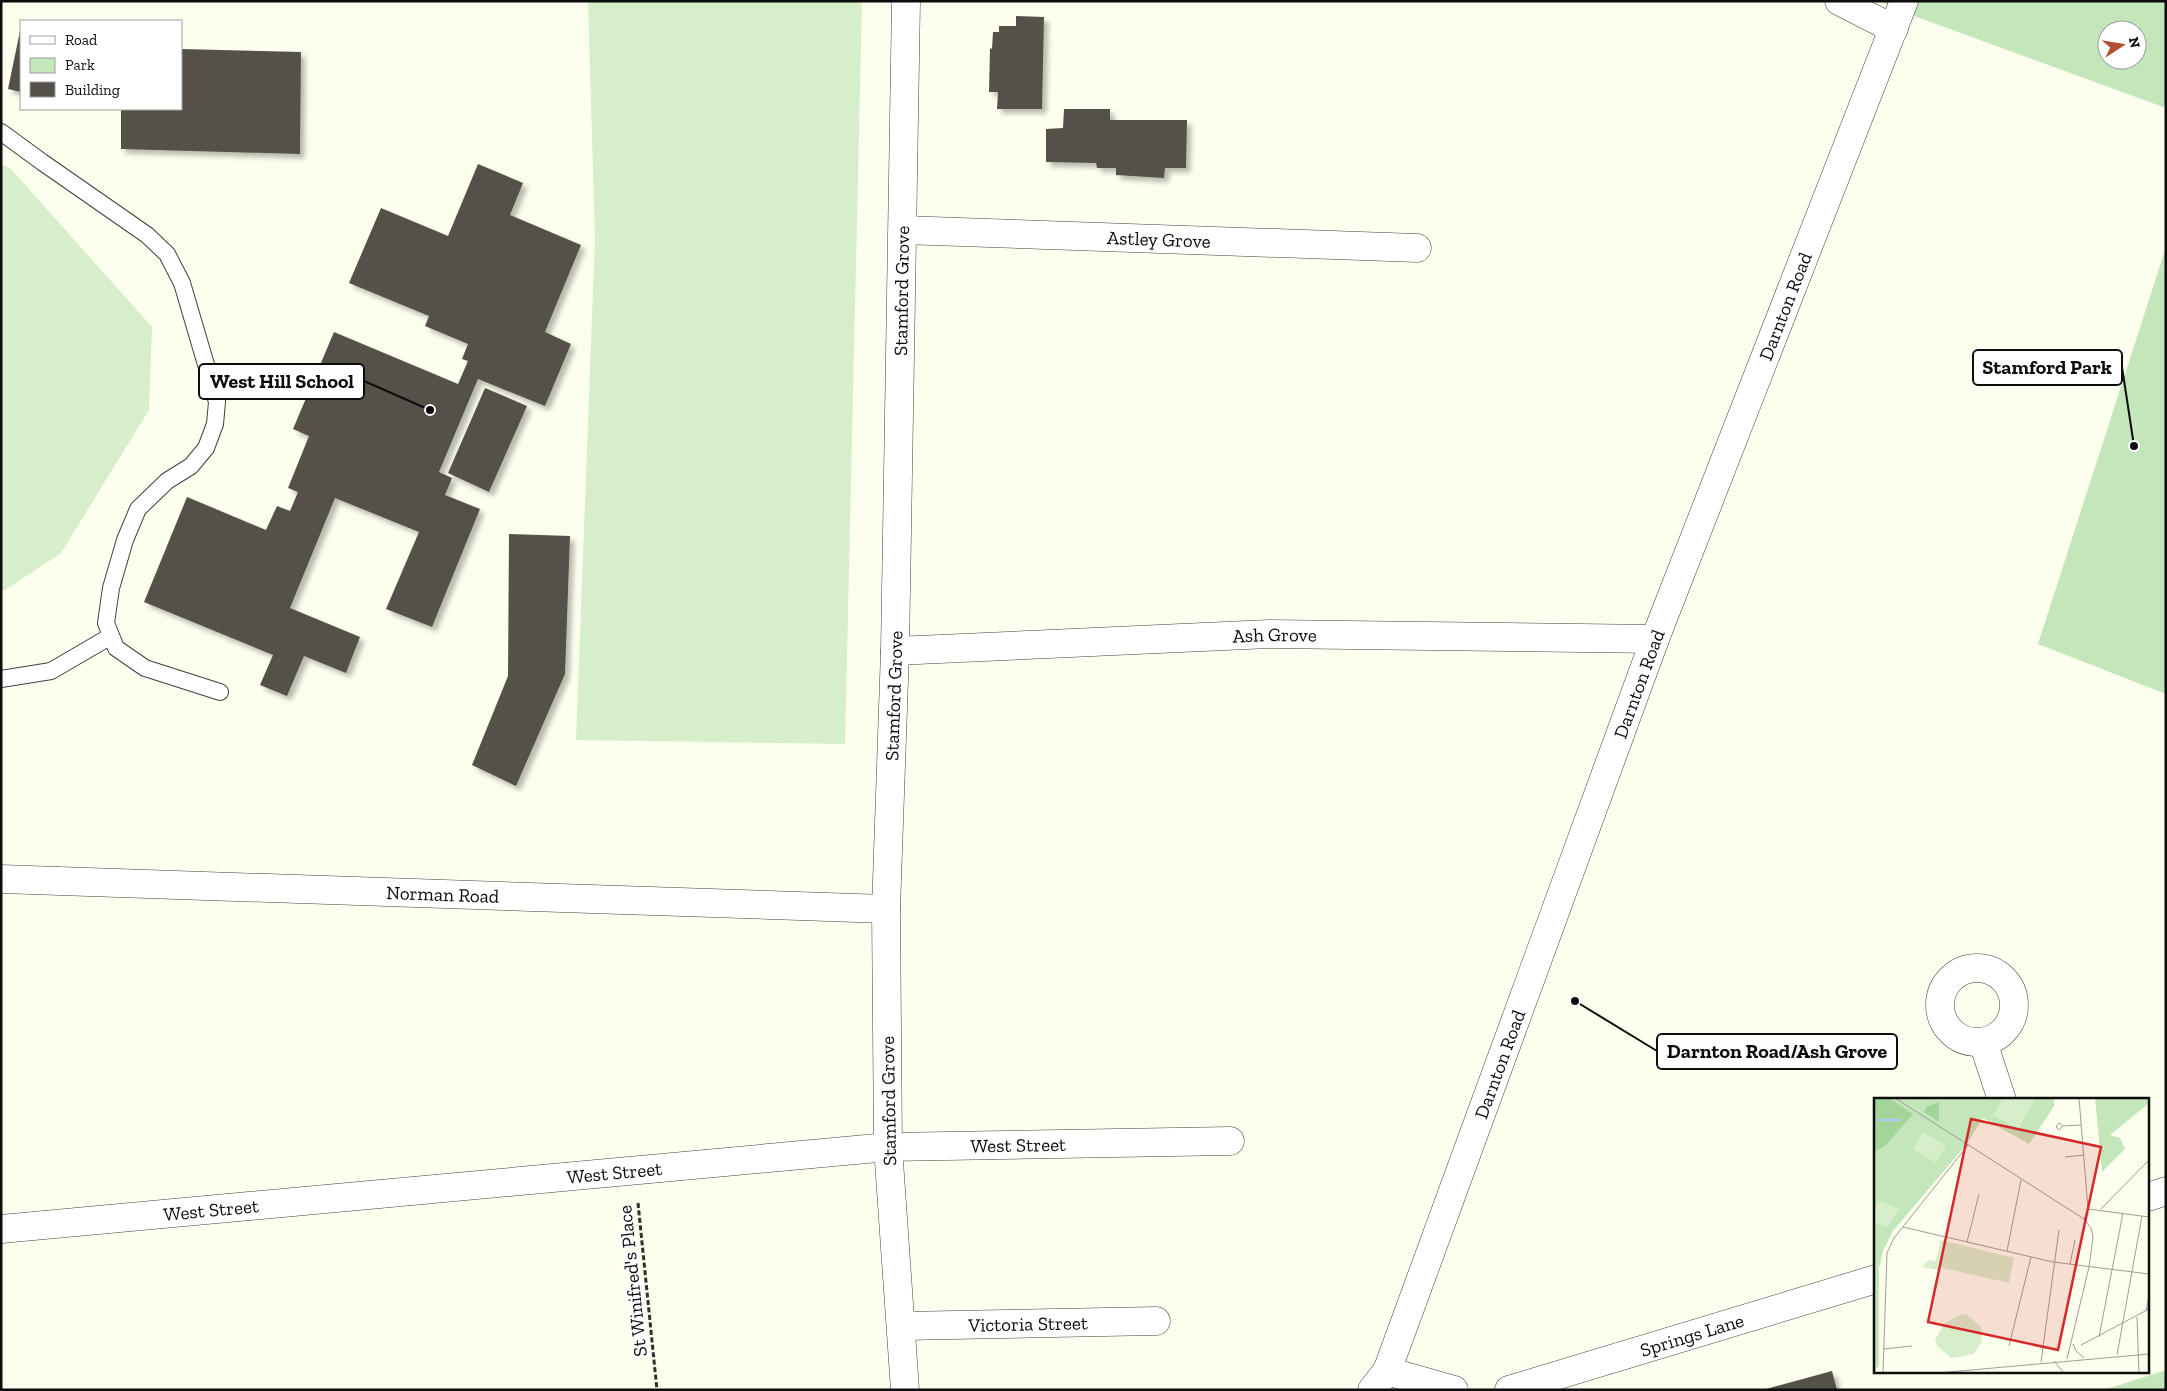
<svg xmlns="http://www.w3.org/2000/svg" width="2167" height="1391" viewBox="0 0 2167 1391" font-family="'Zilla Slab',serif">
  <defs>
    <filter id="shadow"><feDropShadow dx="4.5" dy="4.5" stdDeviation="2.5" flood-color="#0004"/></filter>
  </defs>
  <rect width="100%" height="100%" fill="#fcfeee"/>
  <!-- green -->
  <path fill="#c3e6ba" fill-rule="evenodd" d="M1881,1H2166V108L1895,9ZM2107,30H2137V60H2107Z
    M2166,247V694L2038,644Z
    M2166,1370V1390H2104Z"/>
  <!-- pitch -->
  <path fill="#d7eecb" d="M588,1H862L845,744L576,740L595,238Z
    M1,164L11,169L152,327L149,410L61,553L5,590H1Z"/>
  <!-- building -->
  <path fill="#55514a" filter="url(#shadow)" d="M1016,16L1044,17L1042,109H997L998,92H989L990,48L992,49L993,32H999V26H1016Z
    M20,31H21V92L8,89Z
    M181,49L301,52L300,154L121,149V109H181Z
    M1064,109H1110V120H1187L1186,168H1165L1164,178L1116,175V168H1097L1096,163L1046,162V129L1063,128Z
    M478,164L523,183L510,215L581,245L545,332L571,344L545,406L478,379L439,472L452,478L445,495L480,509L432,627L386,609L419,532L335,498L290,608L360,637L346,673L304,656L287,696L260,685L273,655L144,602L187,497L266,530L277,506L290,511L298,492L288,488L309,436L293,429L334,332L458,384L468,361L462,359L468,344L425,326L429,316L349,283L381,208L448,236Z
    M485,388L527,406L489,492L448,473Z
    M509,534L570,536L565,674L516,786L472,765L508,676Z
    M1832,1371L1837,1390H1766V1389Z"/>
  <g fill="none" stroke-linecap="round" stroke-linejoin="round">
    <!-- service casing -->
    <g stroke="#404040" stroke-width="18">
      <path id="service" d="M1,132L42,162L147,235L167,254L182,283L217,402L215,424L206,448L191,466L167,481L138,509L125,540L111,588L106,623L116,648L145,668L220,692
        M1,679L51,671L111,636"/>
    </g>
    <!-- minor casing -->
    <g stroke="#404040" stroke-width="29">
      <g id="minor">
        <path d="M1839,1L1894,29"/>
        <path id="s1" d="M903,230L1417,248"/>
        <path id="s2" d="M895,651L1269,634L1655,639"/>
        <path id="s3" d="M1,879L886,909"/>
        <circle cx="1977" cy="1005" r="37"/>
        <path d="M1983,1042L2002,1100"/>
        <path d="M2148,1197L2166,1191"/>
        <path id="s4" d="M1,1229L888,1147L1230,1141"/>
        <path id="s5" d="M902,1326L1156,1321"/>
        <path d="M1387,1371L1454,1390"/>
        <path id="s6" d="M905,1390L888,1147L886,909L895,651L906,1"/>
        <path id="s7" d="M1509,1390L1876,1279"/>
      </g>
    </g>
    <!-- tertiary casing -->
    <g stroke="#404040" stroke-width="29">
      <g id="tertiary">
        <path id="s8" d="M1372,1390L1387,1371L1655,639L1904,1"/>
      </g>
    </g>
    <!-- path -->
    <path stroke="#2f2f2f" stroke-width="3" stroke-dasharray="5 2.5" stroke-linecap="butt" d="M638,1203L657,1390"/>
    <!-- service -->
    <use href="#service" stroke="#fff" stroke-width="16"/>
    <!-- minor -->
    <use href="#minor" stroke="#fff" stroke-width="28"/>
    <!-- tertiary -->
    <use href="#tertiary" stroke="#fff" stroke-width="28"/>
  </g>
  <g text-anchor="middle" stroke-width="5" stroke-linejoin="round" paint-order="stroke">
    <!-- street labels -->
    <g font-size="19" fill="#0d0d0d" stroke="#fff">
      <text dy="7" stroke="none"><textPath href="#s1" startOffset="256">Astley Grove</textPath></text>
      <text dy="7" stroke="none"><textPath href="#s6" startOffset="1100">Stamford Grove</textPath></text>
      <text dy="7" stroke="none"><textPath href="#s8" startOffset="1161">Darnton Road</textPath></text>
      <text dy="7" stroke="none"><textPath href="#s2" startOffset="380">Ash Grove</textPath></text>
      <text dy="7" stroke="none"><textPath href="#s8" startOffset="756">Darnton Road</textPath></text>
      <text dy="7" stroke="none"><textPath href="#s6" startOffset="695">Stamford Grove</textPath></text>
      <text dy="7" stroke="none"><textPath href="#s3" startOffset="442">Norman Road</textPath></text>
      <text dy="7" stroke="none"><textPath href="#s8" startOffset="351">Darnton Road</textPath></text>
      <text transform="translate(888 1101) rotate(-91)" y="7">Stamford Grove</text>
      <text dy="7" stroke="none"><textPath href="#s4" startOffset="1021">West Street</textPath></text>
      <text dy="7" stroke="none"><textPath href="#s4" startOffset="616">West Street</textPath></text>
      <text dy="7" stroke="none"><textPath href="#s4" startOffset="211">West Street</textPath></text>
      <text transform="translate(632 1281) rotate(-96)" y="7">St Winifred's Place</text>
      <text dy="7" stroke="none"><textPath href="#s5" startOffset="126">Victoria Street</textPath></text>
      <text dy="7" stroke="none"><textPath href="#s7" startOffset="191">Springs Lane</textPath></text>
    </g>
  </g>
  <!-- overview -->
  <g transform="translate(1874 1098)">
    <rect width="275" height="275" fill="#fcfeee"/>
    <path d="M0,0H180V8L155,46L109,20L92,47L18,134L9,153L5,170V268L0,273ZM221,0H275V5L236,37L246,40L251,51L228,74Z" fill="#c3e6ba"/>
    <path d="M0,0H15L39,16L12,47L0,54ZM65,4V24L50,14L52,9Z" fill="#a3d59a"/>
    <path d="M129,0H161L144,31L119,17ZM49,34L72,47L62,65L39,51ZM5,103L25,111L13,129L0,124V111ZM67,142L140,160L135,185L65,169L64,172L48,169L55,162L62,163ZM88,216L95,218L107,229L108,243L100,256L77,260L63,248L61,242L70,226Z" fill="#d7eecb"/>
    <path fill="none" stroke="#b6c9f2" stroke-width="2.5" d="M2,22H27"/>
    <path fill="none" stroke="#9c9e94" stroke-width="1" d="M21,0L210,121L217,130L219,139L215,169L193,261M205,0L214,111L210,121M189,28L185,25L182,29L185,32L189,28L207,27M191,59L210,57M214,111L275,119M227,111L275,62M29,129L179,164L275,176M93,144L105,96M133,153L147,82M196,166L201,142M272,213L275,198M263,219L265,275M225,239L249,115M199,246L202,253L210,260M207,247L275,211M135,248L157,159M9,251L38,248M243,257L268,118M180,263L190,275M167,264L185,132M9,275L13,155L20,140L94,47M64,275L275,256"/>
    <path fill="#d62828" fill-opacity="0.15" stroke="#d62828" stroke-width="2.5" d="M97,21L227,49L184,252L54,224Z"/>
    <rect width="275" height="275" fill="none" stroke="#0d0d0d" stroke-width="2.5"/>
  </g>
  <!-- callouts -->
  <path fill="none" stroke="#0d0d0d" stroke-width="2" d="M2134 446L2122 367M430 410L364 381M1575 1001L1657 1051"/>
  <g fill="#0d0d0d" stroke="#fff" stroke-width="2">
    <circle cx="2134" cy="446" r="5"/>
    <circle cx="430" cy="410" r="5"/>
    <circle cx="1575" cy="1001" r="5"/>
  </g>
  <g fill="#fff" stroke="#0d0d0d" stroke-width="2">
    <rect x="1973" y="350" width="149" height="35" rx="5"/>
    <rect x="199" y="364" width="165" height="35" rx="5"/>
    <rect x="1657" y="1034" width="240" height="35" rx="5"/>
  </g>
  <g font-size="20" text-anchor="middle" font-weight="bold" fill="#0d0d0d">
    <text x="2047" y="374">Stamford Park</text>
    <text x="282" y="388">West Hill School</text>
    <text x="1777" y="1058">Darnton Road/Ash Grove</text>
  </g>
  <!-- border -->
  <rect width="2167" height="1391" fill="none" stroke="#0d0d0d" stroke-width="5"/>
  <!-- legend -->
  <rect x="20" y="20" width="162" height="90" fill="#ffffff" stroke="#9e9e9e"/>
  <rect x="30" y="36" width="25" height="8" fill="#ffffff" stroke="#9e9e9e"/>
  <text x="65" y="45" font-size="15" fill="#0d0d0d">Road</text>
  <rect x="30" y="58" width="25" height="15" fill="#c3e6ba" stroke="#9e9e9e"/>
  <text x="65" y="70" font-size="15" fill="#0d0d0d">Park</text>
  <rect x="30" y="82" width="25" height="15" fill="#55514a" stroke="#9e9e9e"/>
  <text x="65" y="95" font-size="15" fill="#0d0d0d">Building</text>
  <!-- north arrow -->
  <g transform="translate(2122 45) rotate(78)"><circle r="24" fill="#ffffff" stroke="#9e9e9e"/>
  <path d="M0-4L9 19L0 12L-9 19Z" fill="#b3512f"/>
  <text y="-8" font-size="14" font-weight="bold" text-anchor="middle" fill="#0d0d0d">N</text>
  </g>
</svg>
